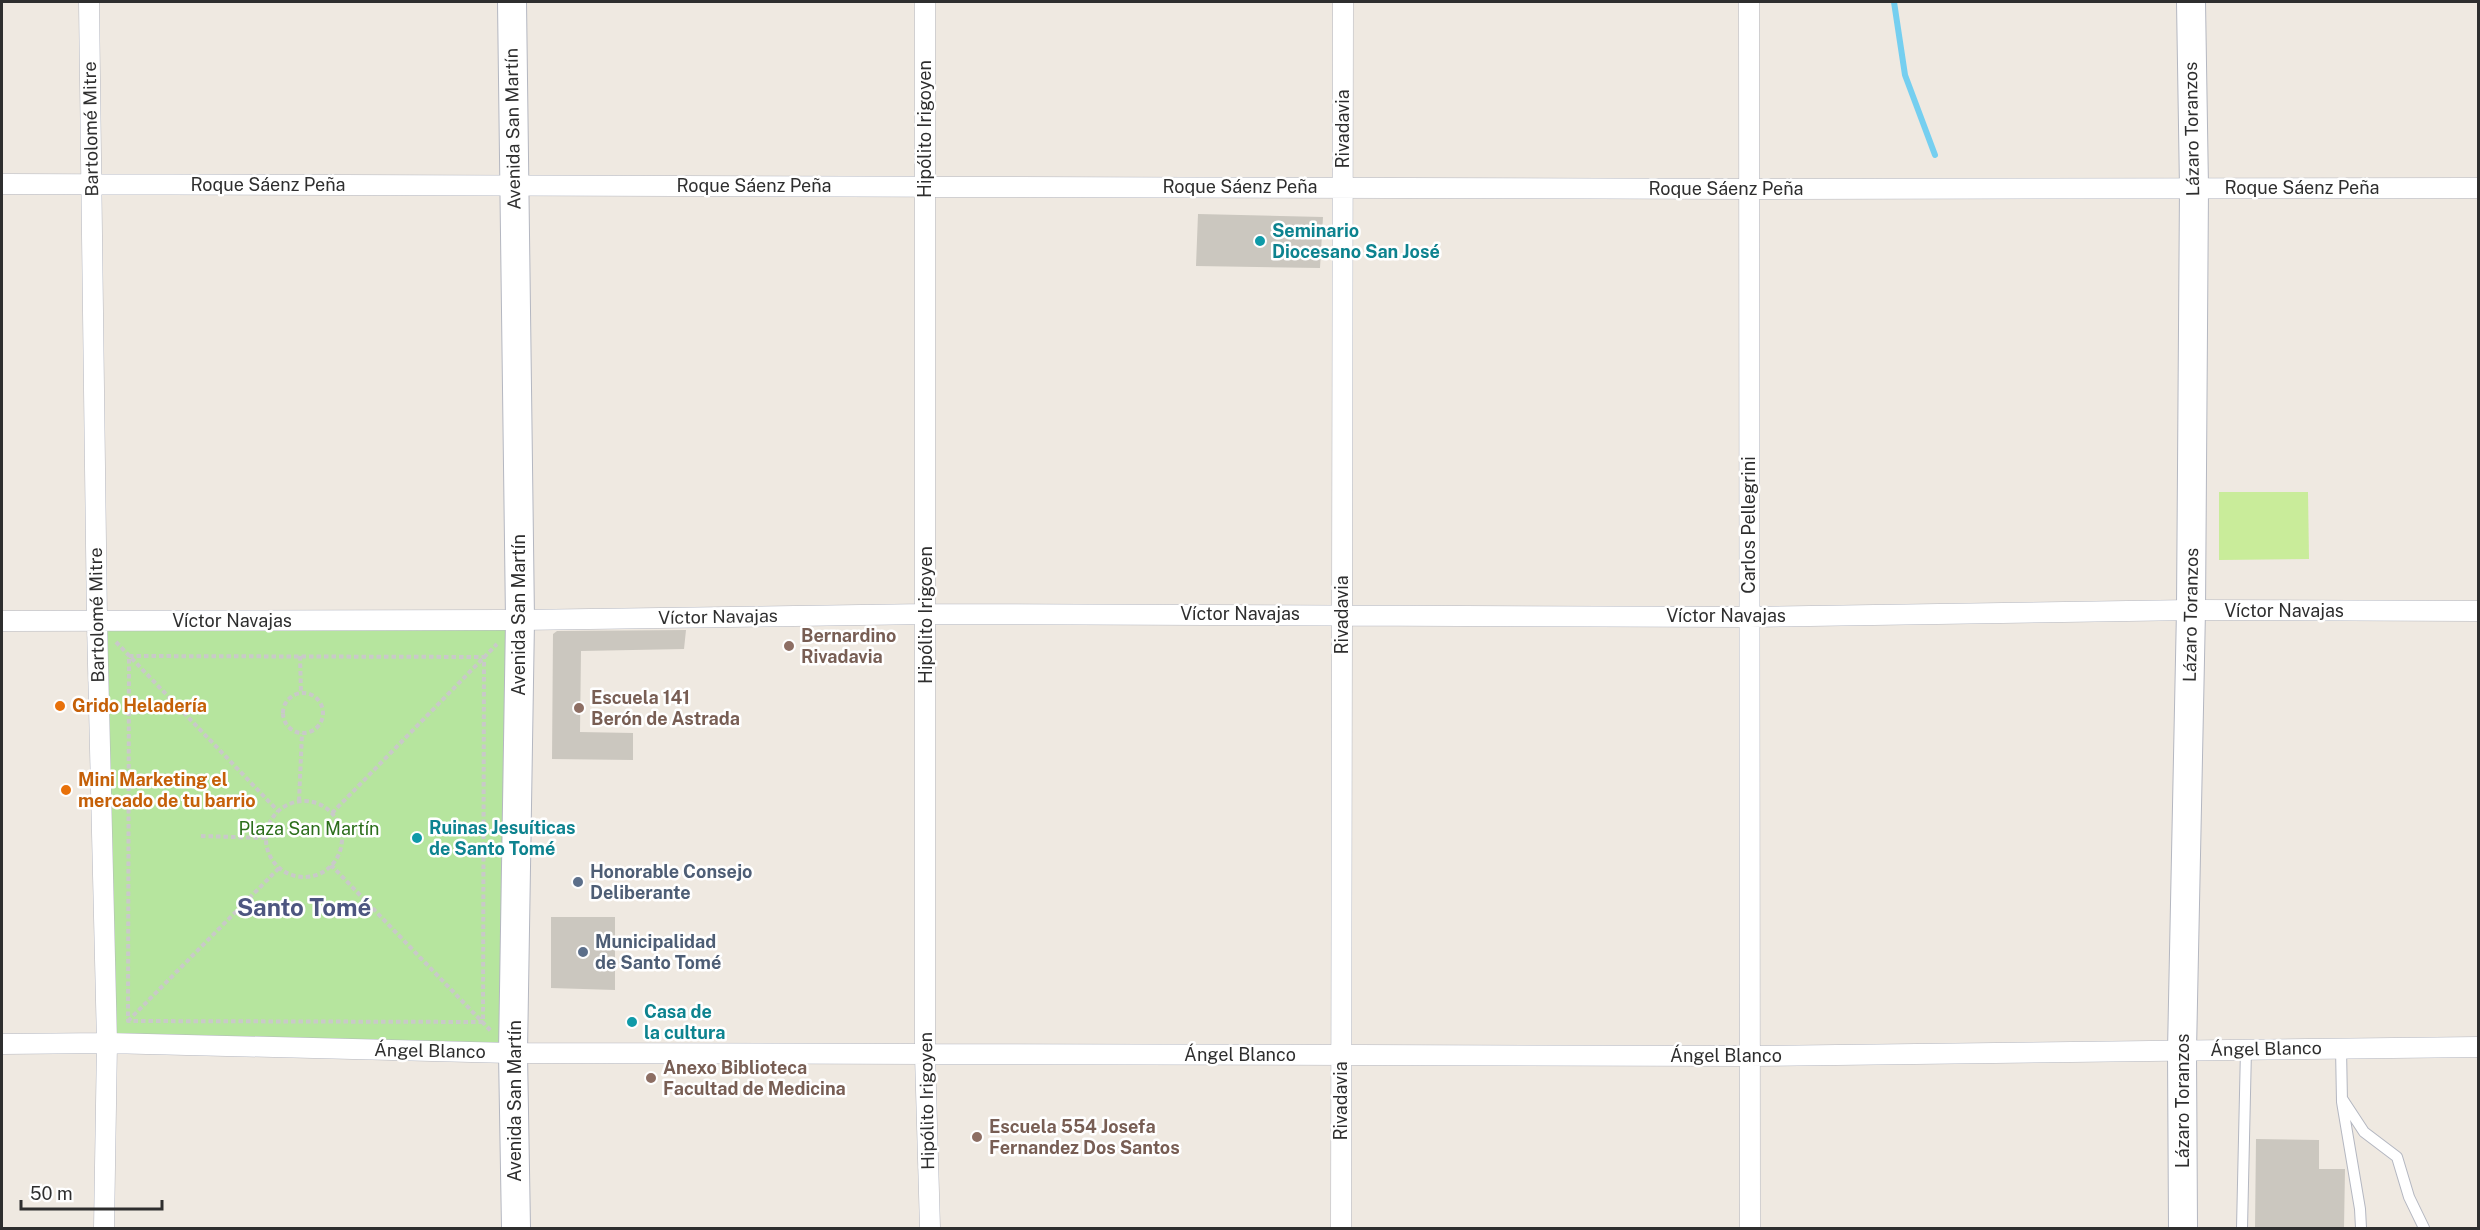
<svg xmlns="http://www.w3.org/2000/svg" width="2480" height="1230" viewBox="0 0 2480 1230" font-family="'Public Sans',sans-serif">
  <rect width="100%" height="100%" fill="#efe9e1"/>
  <!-- green -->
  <path fill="#b6e59e" d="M520,620L513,1053L107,1043L97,622Z"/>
  <!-- pitch -->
  <path fill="#c9ec9a" d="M2219,492H2308L2309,559L2219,560Z"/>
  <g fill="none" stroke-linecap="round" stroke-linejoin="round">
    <!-- stream -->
    <path stroke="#75cff0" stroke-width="6" d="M1894,2L1905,75L1935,155"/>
  </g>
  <!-- building -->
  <path fill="#cbc7bf" d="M1198,214L1323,217L1320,268L1196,266Z
    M686,630L684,649L581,651L580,732L633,733V760L552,759L553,634L557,631Z
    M551,917H615V990L551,988Z
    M2256,1139L2319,1140V1169H2345L2344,1228H2255Z"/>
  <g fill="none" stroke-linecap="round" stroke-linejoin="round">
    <!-- service casing -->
    <g stroke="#b4b7c1" stroke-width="12">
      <path id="service" d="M2341,1048L2342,1102L2360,1209L2361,1228
        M2343,1100L2364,1132L2397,1157L2409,1197L2424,1228
        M2242,1228L2246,1049"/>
    </g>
    <!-- minor casing -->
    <g stroke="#b4b7c1" stroke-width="21">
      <path id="minor" d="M89,2L97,622L107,1043L104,1228
        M925,2V1055L930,1228
        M1749,2L1750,1228
        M2,184L1749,189L2478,188
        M2,621L520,620L926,614L1749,617L2191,610L2478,611
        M2,1044L107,1043L513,1053L1750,1056L2478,1047
        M1341,1228L1343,2"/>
    </g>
    <!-- secondary casing -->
    <g stroke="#b4b7c1" stroke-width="30">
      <path id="secondary" d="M512,2L520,620L513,1053L516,1228
        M2183,1228L2182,1051L2191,610L2194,188L2191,2"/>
    </g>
    <!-- path -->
    <path stroke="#c9c9c9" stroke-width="4" stroke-dasharray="4.5 3" stroke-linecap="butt" d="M116,642L278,811
      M129,656L484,657L483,1022L128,1021Z
      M300,656L301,693
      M283 713a20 20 0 1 1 40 0a20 20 0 1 1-40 0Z
      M299,801L302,733
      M266 839a38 38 0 1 1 76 0a38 38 0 1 1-76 0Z
      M332,813L497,644
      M201,836L266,838
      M331,865L491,1031
      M128,1021L280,867"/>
    <!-- service -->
    <use href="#service" stroke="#fff" stroke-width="10"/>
    <!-- minor -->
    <use href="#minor" stroke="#fff" stroke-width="20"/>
    <!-- secondary -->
    <use href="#secondary" stroke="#fff" stroke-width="28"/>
  </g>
  <!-- markers -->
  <g fill="#0f9aa8" stroke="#fff" stroke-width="2">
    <circle cx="1260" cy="241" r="6"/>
    <circle cx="417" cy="838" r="6"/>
    <circle cx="632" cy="1022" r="6"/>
  </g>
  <g fill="#8d6e63" stroke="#fff" stroke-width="2">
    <circle cx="789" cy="646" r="6"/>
    <circle cx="579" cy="708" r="6"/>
    <circle cx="651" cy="1078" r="6"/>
    <circle cx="977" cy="1137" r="6"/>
  </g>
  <g fill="#e8710a" stroke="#fff" stroke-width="2">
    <circle cx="60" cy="706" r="6"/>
    <circle cx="66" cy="790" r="6"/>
  </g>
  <g fill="#5c6f8a" stroke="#fff" stroke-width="2">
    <circle cx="578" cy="882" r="6"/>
    <circle cx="583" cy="952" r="6"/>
  </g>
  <g text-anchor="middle" stroke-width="5" stroke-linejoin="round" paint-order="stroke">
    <!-- street labels -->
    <g font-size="18" fill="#2e2e2e" stroke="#fff">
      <text transform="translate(91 129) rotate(-91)" y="6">Bartolomé Mitre</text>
      <text transform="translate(513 129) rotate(-91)" y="6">Avenida San Martín</text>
      <text transform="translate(925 129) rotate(-90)" y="6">Hipólito Irigoyen</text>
      <text transform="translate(1343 129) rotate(-90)" y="6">Rivadavia</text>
      <text transform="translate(2192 129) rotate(-91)" y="6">Lázaro Toranzos</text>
      <text x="268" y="191">Roque Sáenz Peña</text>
      <text x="754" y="192">Roque Sáenz Peña</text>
      <text x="1240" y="193">Roque Sáenz Peña</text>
      <text x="2302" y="194">Roque Sáenz Peña</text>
      <text x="1726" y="195">Roque Sáenz Peña</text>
      <text transform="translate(1749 525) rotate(-90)" y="6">Carlos Pellegrini</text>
      <text x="2284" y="617">Víctor Navajas</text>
      <text x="1240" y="620">Víctor Navajas</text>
      <text transform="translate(97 615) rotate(-91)" y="6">Bartolomé Mitre</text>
      <text transform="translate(519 615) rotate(-90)" y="6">Avenida San Martín</text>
      <text transform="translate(926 615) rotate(-90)" y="6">Hipólito Irigoyen</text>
      <text transform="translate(1342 615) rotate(-90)" y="6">Rivadavia</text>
      <text transform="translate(2191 615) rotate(-89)" y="6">Lázaro Toranzos</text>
      <text x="1726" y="622">Víctor Navajas</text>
      <text transform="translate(718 617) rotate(-1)" y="6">Víctor Navajas</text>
      <text x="232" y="627">Víctor Navajas</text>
      <text transform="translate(2266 1049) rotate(-1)" y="6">Ángel Blanco</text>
      <text transform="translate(430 1051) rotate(1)" y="6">Ángel Blanco</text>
      <text x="1240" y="1061">Ángel Blanco</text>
      <text x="1726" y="1062">Ángel Blanco</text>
      <text transform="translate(515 1101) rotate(-90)" y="6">Avenida San Martín</text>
      <text transform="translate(927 1101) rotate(-91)" y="6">Hipólito Irigoyen</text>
      <text transform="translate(1341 1101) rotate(-90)" y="6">Rivadavia</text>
      <text transform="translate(2183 1101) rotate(-90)" y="6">Lázaro Toranzos</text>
    </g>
    <!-- culture labels -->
    <g font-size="18" font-weight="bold" fill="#0d838f" stroke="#fff" text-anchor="start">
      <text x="1272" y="237">Seminario<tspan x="1272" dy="21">Diocesano San José</tspan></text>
      <text x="429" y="834">Ruinas Jesuíticas<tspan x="429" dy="21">de Santo Tomé</tspan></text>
      <text x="644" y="1018">Casa de<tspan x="644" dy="21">la cultura</tspan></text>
    </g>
    <!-- education labels -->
    <g font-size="18" font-weight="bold" fill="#785e54" stroke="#fff" text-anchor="start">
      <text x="801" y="642">Bernardino<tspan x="801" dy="21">Rivadavia</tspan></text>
      <text x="591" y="704">Escuela 141<tspan x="591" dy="21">Berón de Astrada</tspan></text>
      <text x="663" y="1074">Anexo Biblioteca<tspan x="663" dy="21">Facultad de Medicina</tspan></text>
      <text x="989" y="1133">Escuela 554 Josefa<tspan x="989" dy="21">Fernandez Dos Santos</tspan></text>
    </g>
    <!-- food labels -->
    <g font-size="18" font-weight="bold" fill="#c56008" stroke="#fff" text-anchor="start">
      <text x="72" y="712">Grido Heladería</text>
      <text x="78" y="786">Mini Marketing el<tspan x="78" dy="21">mercado de tu barrio</tspan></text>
    </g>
    <!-- park labels -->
    <g font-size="18" fill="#2c6e1b" stroke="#fff">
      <text x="309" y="835">Plaza San Martín</text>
    </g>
    <!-- service labels -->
    <g font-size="18" font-weight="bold" fill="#4e5e75" stroke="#fff" text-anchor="start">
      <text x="590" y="878">Honorable Consejo<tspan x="590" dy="21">Deliberante</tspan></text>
      <text x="595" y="948">Municipalidad<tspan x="595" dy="21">de Santo Tomé</tspan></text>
    </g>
    <!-- district labels -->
    <g font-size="24" font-weight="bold" fill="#4d5680" stroke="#fff">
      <text x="304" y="916">Santo Tomé</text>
    </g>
  </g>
  <!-- border -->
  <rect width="2480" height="1230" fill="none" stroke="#2e2e2e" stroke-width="6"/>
  <!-- scale -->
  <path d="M21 1200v9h141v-9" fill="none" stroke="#2e2e2e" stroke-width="3"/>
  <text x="30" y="1200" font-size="18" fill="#2e2e2e" stroke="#ffffff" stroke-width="4.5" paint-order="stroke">50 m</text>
</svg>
